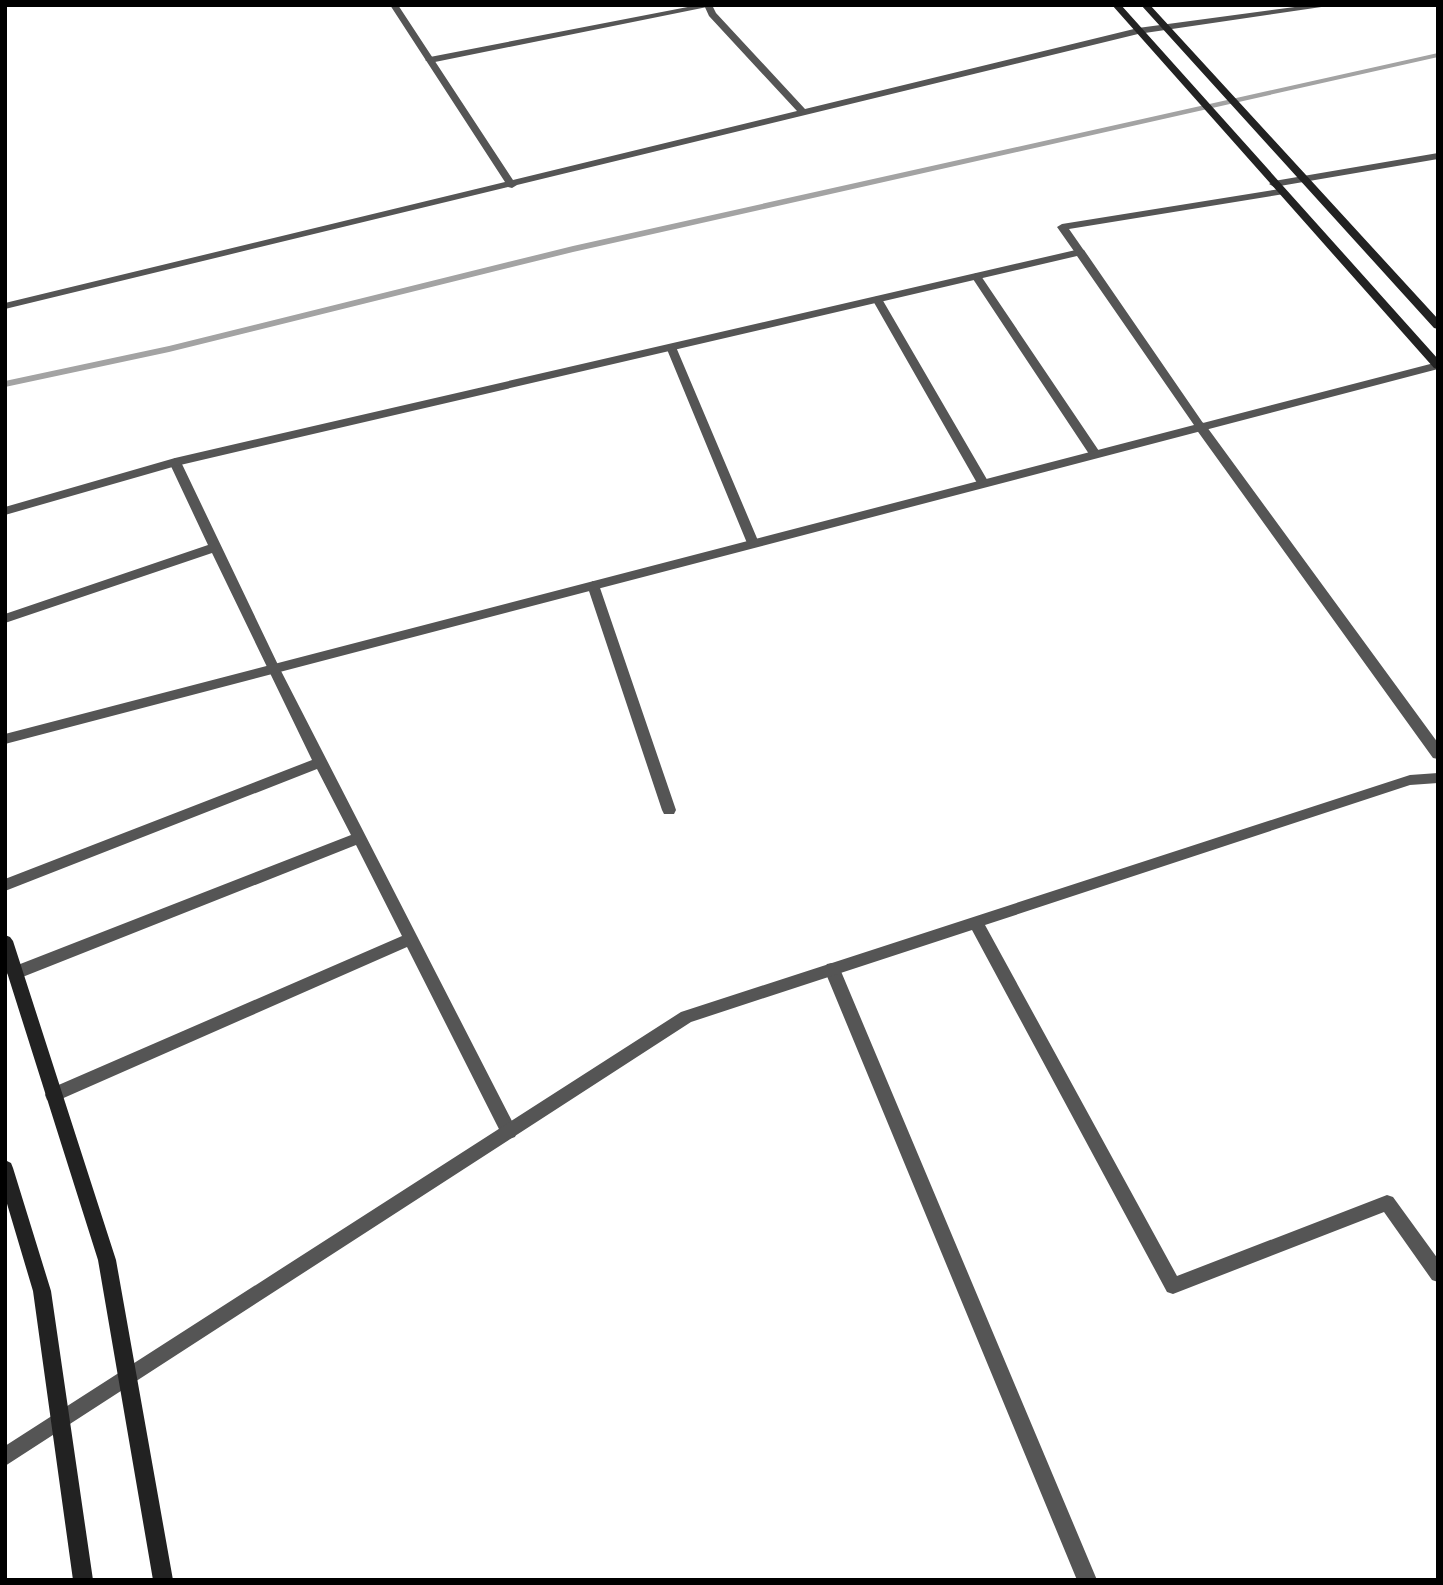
<svg xmlns="http://www.w3.org/2000/svg" width="1443" height="1585" viewBox="0 0 1443 1585" font-family="Signika,sans-serif">
  <rect width="100%" height="100%" fill="#fff"/>
  <g fill="none" stroke-linecap="round" stroke-linejoin="round">
    <!-- stream -->
    <path fill="#a3a3a3" fill-rule="evenodd" d="M1438,53V57L573,252L169,352L5,387V381L169,346L573,246Z"/>
    <!-- lane -->
    <path fill="#555" fill-rule="evenodd" d="M698,5L712,6L430,63L425,60L430,57Z
      M1280,189L1285,192L1284,194L1069,229L1085,252L1080,255L1076,254L1057,227L1062,224Z
      M976,273L981,276L1099,451V457H1091L971,276Z
      M877,296L882,299L989,483L987,486H979L977,483L872,299Z
      M671,344L676,347L759,543L757,546H749L747,543L666,347Z
      M1200,422L1204,423L1438,743V759L1433,758L1196,429L1194,426Z
      M175,458L181,462L280,669L515,1127L517,1132L515,1137L509,1139L503,1137L407,947L59,1100L53,1102L47,1100L45,1095L47,1090L402,936L356,845L20,978L15,979L10,978L7,973L10,968L351,835L317,769L5,891V879L312,760L212,553L5,623V614L208,545L169,462Z
      M593,581L599,585L676,810L674,814H664L662,810L587,585Z
      M832,963L837,964L840,969L1097,1580H1077L824,969L827,964Z"/>
    <!-- street -->
    <path fill="#555" fill-rule="evenodd" d="M390,5H398L513,180L797,111L709,16L704,5H712L716,13L805,109L1138,28L1310,5H1335L1138,34L517,185L512,188L508,187L5,309V303L505,182Z
      M1438,153V159L1274,187L1269,184L1274,181Z
      M1080,249L1084,250L1203,423L1438,362V369L5,744V734L1194,425L1077,256L176,466L5,515V507L175,458Z
      M1438,773V783L1410,785L985,925L1177,1276L1387,1195L1393,1197L1438,1259V1282L1432,1280L1384,1212L1173,1294L1167,1292L972,930L691,1022L5,1466V1446L681,1012L1410,775Z"/>
    <!-- secondary -->
    <path fill="#222" fill-rule="evenodd" d="M1112,5H1121L1438,359V369L1434,368Z
      M1141,5H1150L1438,319V329L1434,328Z
      M5,935L10,937L13,941L116,1260L173,1580H153L98,1260L5,966Z
      M5,1160L11,1163L13,1168L51,1291L93,1580H73L33,1291L5,1197Z"/>
  </g>
  <!-- border -->
  <rect width="1443" height="1585" fill="none" stroke="#000000" stroke-width="14"/>
</svg>
